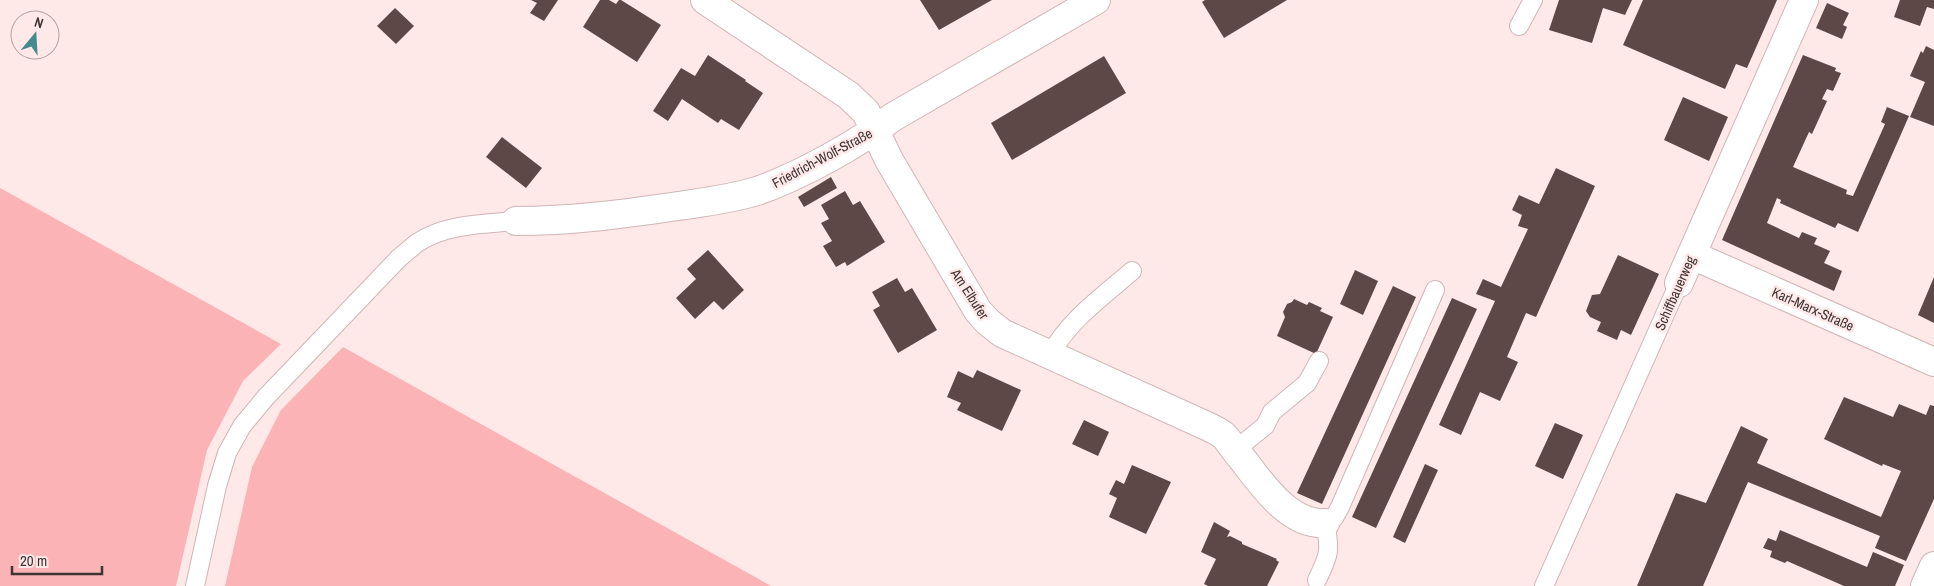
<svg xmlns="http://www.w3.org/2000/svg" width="1934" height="586" viewBox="0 0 1934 586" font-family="'Archivo Narrow',sans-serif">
  <rect width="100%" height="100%" fill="#ffe8e8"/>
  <!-- grass -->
  <path fill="#fcb3b5" d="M0,188L281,344L243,381L207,450L176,586H0Z
    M343,347L771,586H225L252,467L281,410Z"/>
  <!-- building -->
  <path fill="#5e4747" d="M531,0H558L544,21L530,13L537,3Z
    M600,0H609L616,4L619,0H621L661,25L637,62L583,27Z
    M920,0H992L939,30Z
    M1205,0H1287L1224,38L1202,2Z
    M1559,0H1632L1625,15L1603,8L1592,43L1549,30Z
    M1643,0H1777L1747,68L1736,64L1725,89L1623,45Z
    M1900,0H1934V9L1927,7L1920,26L1894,17Z
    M1827,3L1849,13L1843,25L1847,27L1842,39L1816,28Z
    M395,8L414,26L396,44L377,26Z
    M1926,46L1934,50V126L1910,117L1925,82L1910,76L1921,51L1923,53Z
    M708,55L746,80L745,81L763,93L739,130L721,119L718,123L682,99L668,121L653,111L681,68L695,76Z
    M1803,55L1836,68L1835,71L1841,73L1833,91L1827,89L1822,99L1827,101L1812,134L1809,132L1793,167L1847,190L1846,194L1853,196L1885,124L1881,122L1887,107L1909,116L1858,232L1838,223L1835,228L1780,203L1781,200L1777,198L1767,223L1799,238L1802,232L1817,238L1814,244L1830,251L1824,263L1842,271L1834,291L1722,240Z
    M1104,56L1126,93L1012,160L991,123Z
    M1683,97L1728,117L1709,161L1664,140Z
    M502,137L542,168L526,188L486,157Z
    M1556,168L1595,186L1536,317L1526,313L1507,357L1518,362L1500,401L1480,392L1461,435L1439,425L1495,301L1476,294L1483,279L1501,287L1528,229L1518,226L1522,215L1512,210L1519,195L1539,204Z
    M831,177L837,188L804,207L798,197Z
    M845,191L853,205L860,201L885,242L847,266L845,262L836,267L823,246L832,241L821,223L829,219L821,205Z
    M708,250L744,290L723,310L714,301L695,319L676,298L696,279L687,269Z
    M1618,255L1659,274L1631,335L1621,330L1617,340L1597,331L1601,322L1590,317L1586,311L1592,295L1600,294Z
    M1355,270L1378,281L1363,315L1340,304Z
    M1934,277V323L1918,315Z
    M897,278L905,292L912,288L937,330L898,353L873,310L880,306L872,292Z
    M1393,286L1416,297L1322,504L1297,493Z
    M1452,298L1477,309L1376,528L1352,517Z
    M1294,299L1307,305L1309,302L1322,308L1320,311L1333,317L1316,354L1277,336L1285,317L1283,312L1287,304L1292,302Z
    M977,370L1021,390L1002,431L957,410L961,403L947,397L958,371L973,378Z
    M1844,397L1893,417L1899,404L1926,415L1930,405L1934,406V499L1906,561L1875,548L1880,536L1748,482L1703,586H1637L1676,493L1706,503L1741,426L1768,439L1757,463L1881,517L1901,471L1883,464L1882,466L1824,439Z
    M1084,420L1109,432L1098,456L1072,444Z
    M1555,423L1583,435L1563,479L1535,466Z
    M1425,464L1438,470L1405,543L1393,537Z
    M1132,465L1171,482L1146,534L1109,517L1117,498L1109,494L1116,480L1124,484Z
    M1214,522L1230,531L1227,537L1230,536L1242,542V544L1277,559L1276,560L1279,562L1267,586H1208L1204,584L1216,559L1201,552Z
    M1780,530L1867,567L1873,552L1904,565L1895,586H1844L1787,561L1785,563L1770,557L1772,551L1763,548L1768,538L1776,541Z"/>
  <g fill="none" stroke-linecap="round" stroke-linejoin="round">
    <!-- lane casing -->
    <g stroke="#d0b5b5" stroke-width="20">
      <path id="lane" d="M1519,26L1533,0
        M1050,355C1069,320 1102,297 1132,271
        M1235,450L1265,426L1272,412L1307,383L1319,361
        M1317,580C1329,555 1331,551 1325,523L1334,518L1340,507L1435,290
        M195,586L217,486L227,453L242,426L266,397L399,258C405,253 411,248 417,243C445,224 483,224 516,221
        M1544,586L1679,283"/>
    </g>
    <!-- street casing -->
    <g stroke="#d0b5b5" stroke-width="30">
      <path id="street" d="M705,0L848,95L866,112L889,160L978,311L988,322L1002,333L1209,427C1213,429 1219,432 1223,435C1229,440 1234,450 1240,456C1260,482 1289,526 1325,523
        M516,221C571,221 624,214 678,206C705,202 731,199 757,191C800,176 856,145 893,117L1096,0
        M1692,255L1934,362
        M1679,283L1804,0
        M1925,586L1934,566"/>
    </g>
    <!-- lane -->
    <use href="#lane" stroke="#fff" stroke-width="18"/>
    <!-- street -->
    <use href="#street" stroke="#fff" stroke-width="28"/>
  </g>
  <g text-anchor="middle" stroke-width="5" stroke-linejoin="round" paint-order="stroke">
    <!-- street labels -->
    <g font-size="14" fill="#3f3434" stroke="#ffe8e8">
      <text transform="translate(822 158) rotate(-28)" y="5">Friedrich-Wolf-Straße</text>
      <text transform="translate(1675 293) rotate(-66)" y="5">Schiffbauerweg</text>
      <text transform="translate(970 294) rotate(57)" y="5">Am Elbufer</text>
      <text transform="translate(1813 309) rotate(24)" y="5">Karl-Marx-Straße</text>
    </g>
  </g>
  <!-- north arrow -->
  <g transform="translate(35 35) rotate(18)"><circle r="24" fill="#ffe8e8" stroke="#b2a0a0"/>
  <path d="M0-4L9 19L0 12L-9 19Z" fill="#438b8d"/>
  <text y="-8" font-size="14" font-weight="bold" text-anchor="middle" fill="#3f3434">N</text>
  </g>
  <!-- scale -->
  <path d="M12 566v8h90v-8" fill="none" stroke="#3f3434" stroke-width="2.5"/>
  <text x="20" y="566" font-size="15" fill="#3f3434" stroke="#ffe8e8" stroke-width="4" paint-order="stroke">20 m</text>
</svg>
